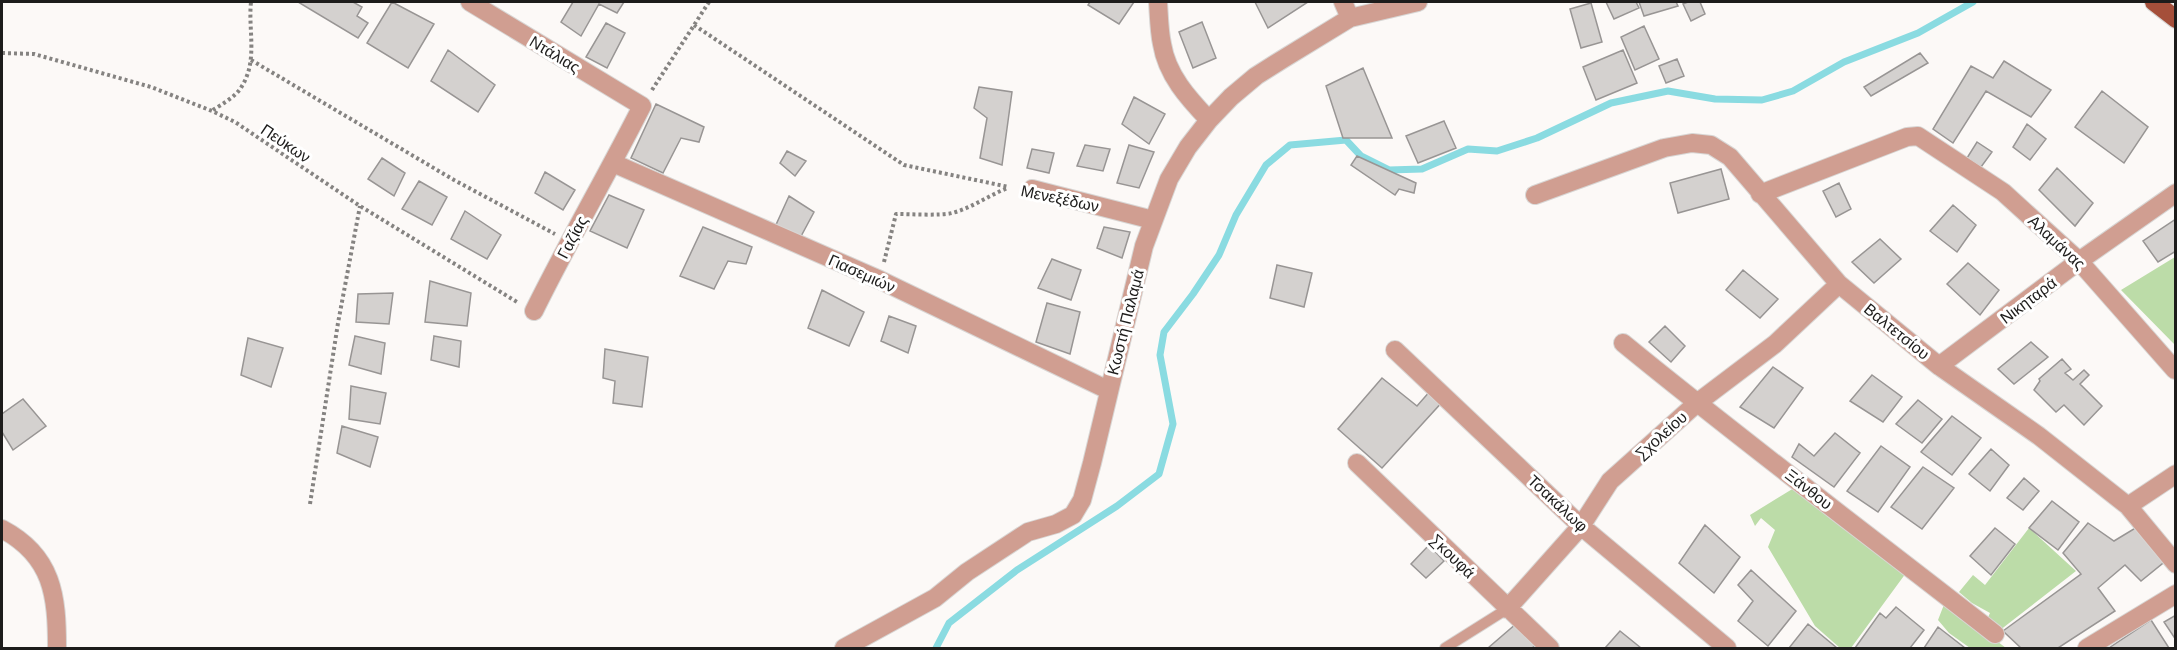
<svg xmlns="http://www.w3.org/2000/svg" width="2177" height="650" viewBox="0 0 2177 650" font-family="'Nunito Sans',sans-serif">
  <rect width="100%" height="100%" fill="#fcf9f7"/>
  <!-- green -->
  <path fill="#bcdca8" d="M2175,257V345L2121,290Z
    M1794,488L1906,573L1851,648H1840L1815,626L1768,547L1775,530L1761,518L1755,526L1750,515Z
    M2029,528L2076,571L1995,634L1984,626L1990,613L1972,603L1959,592L1973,575L1985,585Z
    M1945,602L2006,648H1970L1949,633L1938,620Z"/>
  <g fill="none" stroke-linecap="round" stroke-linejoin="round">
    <!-- stream -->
    <path stroke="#8adbe1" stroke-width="7" d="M936,648L949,623L1017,570L1117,506L1159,474L1173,424L1160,355L1164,332L1193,294L1219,255L1236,215L1266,165L1290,145L1346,140L1361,156L1389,170L1422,169L1468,149L1497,151L1537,138L1611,103L1668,91L1715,99L1762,100L1793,91L1844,62L1918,33L1973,2"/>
  </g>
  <!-- building -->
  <path fill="#d4d1cf" stroke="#989594" stroke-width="1.5" d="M298,2H353L362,7L357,16L368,23L358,38Z
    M392,2L434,24L408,68L367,43Z
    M573,2H624L617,13L599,4L581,36L561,22Z
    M1090,2H1134L1119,24L1088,5Z
    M1255,2H1308L1268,28Z
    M1606,2H1636L1639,8L1614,19Z
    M1639,2H1676L1678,6L1644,16Z
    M1688,2H1700L1705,14L1691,21L1683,4Z
    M1591,3L1602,42L1581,48L1570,9Z
    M1202,22L1216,58L1193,68L1179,32Z
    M606,23L625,33L607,68L586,57Z
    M1644,26L1659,59L1635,70L1621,37Z
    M448,50L495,85L478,112L431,81Z
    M1623,50L1637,83L1596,100L1583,67Z
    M1920,53L1928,63L1871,96L1864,87Z
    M1677,59L1684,76L1666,83L1659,66Z
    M2004,61L2051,90L2031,117L1986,91L1953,143L1933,129L1971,66L1993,78Z
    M1363,68L1392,138H1343L1326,86Z
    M979,87L1012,92L1002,165L980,158L987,118L974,108Z
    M2102,91L2148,127L2124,163L2075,127Z
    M1134,97L1165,114L1149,144L1122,124Z
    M656,104L704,127L699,142L681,138L663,173L631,158Z
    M1444,121L1456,148L1418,163L1406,136Z
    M2027,124L2046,139L2030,160L2013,147Z
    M1977,142L1992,152L1981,167L1967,158Z
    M1085,145L1110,149L1103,171L1077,166Z
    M1129,145L1154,152L1139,188L1117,183Z
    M1032,149L1054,153L1049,173L1027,168Z
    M787,151L806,161L795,176L780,163Z
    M1357,156L1416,183L1414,193L1399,189L1395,195L1351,165Z
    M382,158L405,173L394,196L368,179Z
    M2057,168L2093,203L2075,226L2039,190Z
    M1721,169L1729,199L1678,213L1670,183Z
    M545,172L575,190L563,210L535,193Z
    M419,181L447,197L432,225L402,209Z
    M1839,183L1851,209L1836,217L1823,191Z
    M609,195L644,210L627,248L590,231Z
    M789,196L814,212L799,240L775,227Z
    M1953,205L1976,225L1957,252L1930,231Z
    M465,211L501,235L487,259L451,239Z
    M2176,219V251L2158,262L2143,241Z
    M703,227L752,247L746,264L728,261L714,289L680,276Z
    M1104,227L1130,232L1122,258L1097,248Z
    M1880,239L1901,259L1874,283L1852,262Z
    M1052,259L1081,270L1071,300L1038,288Z
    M1968,263L1999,290L1980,315L1947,284Z
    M1277,265L1312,273L1304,307L1270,298Z
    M1743,270L1778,299L1760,318L1726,290Z
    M430,281L471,293L467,326L425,322Z
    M822,290L864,312L849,346L808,328Z
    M393,293L389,324L356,322L358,294Z
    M1047,303L1080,312L1070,354L1036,342Z
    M889,316L916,326L908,353L881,341Z
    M1665,326L1685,346L1671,362L1649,342Z
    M355,336L385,343L381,374L349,365Z
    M434,336L461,341L459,367L431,360Z
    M248,338L283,348L271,387L241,375Z
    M2031,342L2048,357L2014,384L1998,369Z
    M605,349L648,357L642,407L613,403L615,381L603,378Z
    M2062,359L2071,369L2065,373L2073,380L2084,370L2089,375L2080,384L2102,406L2084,425L2064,405L2056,412L2034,390L2040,381L2039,379Z
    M1773,367L1803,388L1774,428L1740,407Z
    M1872,375L1902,397L1883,422L1850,401Z
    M1382,378L1417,406L1431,390L1444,400L1382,468L1338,429Z
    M351,386L386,393L380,424L349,419Z
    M23,399L46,426L13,450L2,432V414Z
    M1918,400L1942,419L1922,443L1896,424Z
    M1952,416L1981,438L1952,475L1921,452Z
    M342,426L378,437L370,467L337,453Z
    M1835,433L1860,453L1834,487L1792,457L1799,444L1814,456Z
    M1881,446L1910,467L1878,512L1847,491Z
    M1991,449L2009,465L1990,491L1969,474Z
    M1923,467L1954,488L1922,529L1891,507Z
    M2024,478L2039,491L2023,510L2007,498Z
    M2052,501L2079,522L2058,550L2029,528Z
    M2088,523L2114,541L2142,524L2168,559L2141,581L2125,565L2098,588L2115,611L2058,648H2021L2003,631L2081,574L2063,553Z
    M1705,525L1740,557L1714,593L1679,563Z
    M1995,528L2015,544L1991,575L1970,556Z
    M1429,545L1444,561L1426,578L1411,564Z
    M1751,570L1796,611L1768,646L1738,621L1753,601L1738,585Z
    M1896,607L1924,630L1910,648H1855L1880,613L1886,618Z
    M2176,615V640L2164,622Z
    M2151,620L2169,648H2109Z
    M1517,623L1537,644L1532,648H1488Z
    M1808,624L1837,648H1789Z
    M1938,627L1965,648H1924Z
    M1620,631L1641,648H1605Z"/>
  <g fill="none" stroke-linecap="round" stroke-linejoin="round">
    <!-- service casing -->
    <g stroke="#d8d6d4" stroke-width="12">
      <path id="service" d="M1445,648L1507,609"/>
    </g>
    <!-- minor casing -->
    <g stroke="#d8d6d4" stroke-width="20">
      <path id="minor" d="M470,2L642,106C607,175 568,242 534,311
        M1158,2C1159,16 1159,30 1162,44C1167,75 1188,98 1209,120
        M1343,2L1350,18
        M613,163L880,280L1108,390
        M1032,189L1153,220
        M1760,194L1907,137L1918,136L2003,192L2079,261L2175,370
        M1535,195L1664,148L1692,143L1711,145L1730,157L1839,284L1939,366L2039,436L2128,506L2176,564
        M1623,343C1745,443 1871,537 1995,634
        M1395,350L1581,526L1727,648
        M1939,366L2079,261L2176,193
        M1357,463L1550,648
        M2128,506L2176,474
        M2,529C53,556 57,596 57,648
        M1507,609L1581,526L1610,481L1697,403L1775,344L1839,284
        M844,648L935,598L967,572L1028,532L1056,524L1073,515L1082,500L1092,463L1144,246L1169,179L1188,147L1209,120L1231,97L1256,76L1283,59L1350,18L1418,2
        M2087,648L2176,594"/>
    </g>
    <!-- primary casing -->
    <g stroke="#d8d6d4" stroke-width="20">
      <path id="primary" d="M2154,2L2176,19"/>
    </g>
    <!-- path -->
    <path stroke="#858381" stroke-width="4" stroke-dasharray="3 3" stroke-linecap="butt" d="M694,25L904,165L1009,187
      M2,53L34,54L151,87L212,111L235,122L360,206L517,302
      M251,60L454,180L555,234
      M652,90L709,2
      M213,110C222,104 236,97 242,86C258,60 248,30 251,2
      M884,262L896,214C911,214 940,216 952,213C972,208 989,195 1008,188
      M310,504L338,323L360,206"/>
    <!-- service -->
    <use href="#service" stroke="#d09e91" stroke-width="10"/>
    <!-- minor -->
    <use href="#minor" stroke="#d09e91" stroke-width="18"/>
    <!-- primary -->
    <use href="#primary" stroke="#a54f3a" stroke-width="18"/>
  </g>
  <g text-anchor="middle" stroke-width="6" stroke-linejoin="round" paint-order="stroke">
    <!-- street labels -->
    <g font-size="16" fill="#1d1c1b" stroke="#fff">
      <text transform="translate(555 54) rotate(31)" y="6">Ντάλιας</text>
      <text transform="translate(286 143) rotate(34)" y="6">Πεύκων</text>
      <text transform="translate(1060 198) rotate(12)" y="6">Μενεξέδων</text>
      <text transform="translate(572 237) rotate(-62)" y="6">Γαζίας</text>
      <text transform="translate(2057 242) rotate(43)" y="6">Αλαμάνας</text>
      <text transform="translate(862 273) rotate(24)" y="6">Γιασεμιών</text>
      <text transform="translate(2028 300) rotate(-37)" y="6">Νικηταρά</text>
      <text transform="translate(1125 322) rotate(-76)" y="6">Κωστή Παλαμά</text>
      <text transform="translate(1897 331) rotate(39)" y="6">Βαλτετσίου</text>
      <text transform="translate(1661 435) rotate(-42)" y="6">Σχολείου</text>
      <text transform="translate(1809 489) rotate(38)" y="6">Ξάνθου</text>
      <text transform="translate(1558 503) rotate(43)" y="6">Τσακάλωφ</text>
      <text transform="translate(1453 556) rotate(44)" y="6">Σκουφά</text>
    </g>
  </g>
  <!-- border -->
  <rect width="2177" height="650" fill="none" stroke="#1d1c1b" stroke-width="6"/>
</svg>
